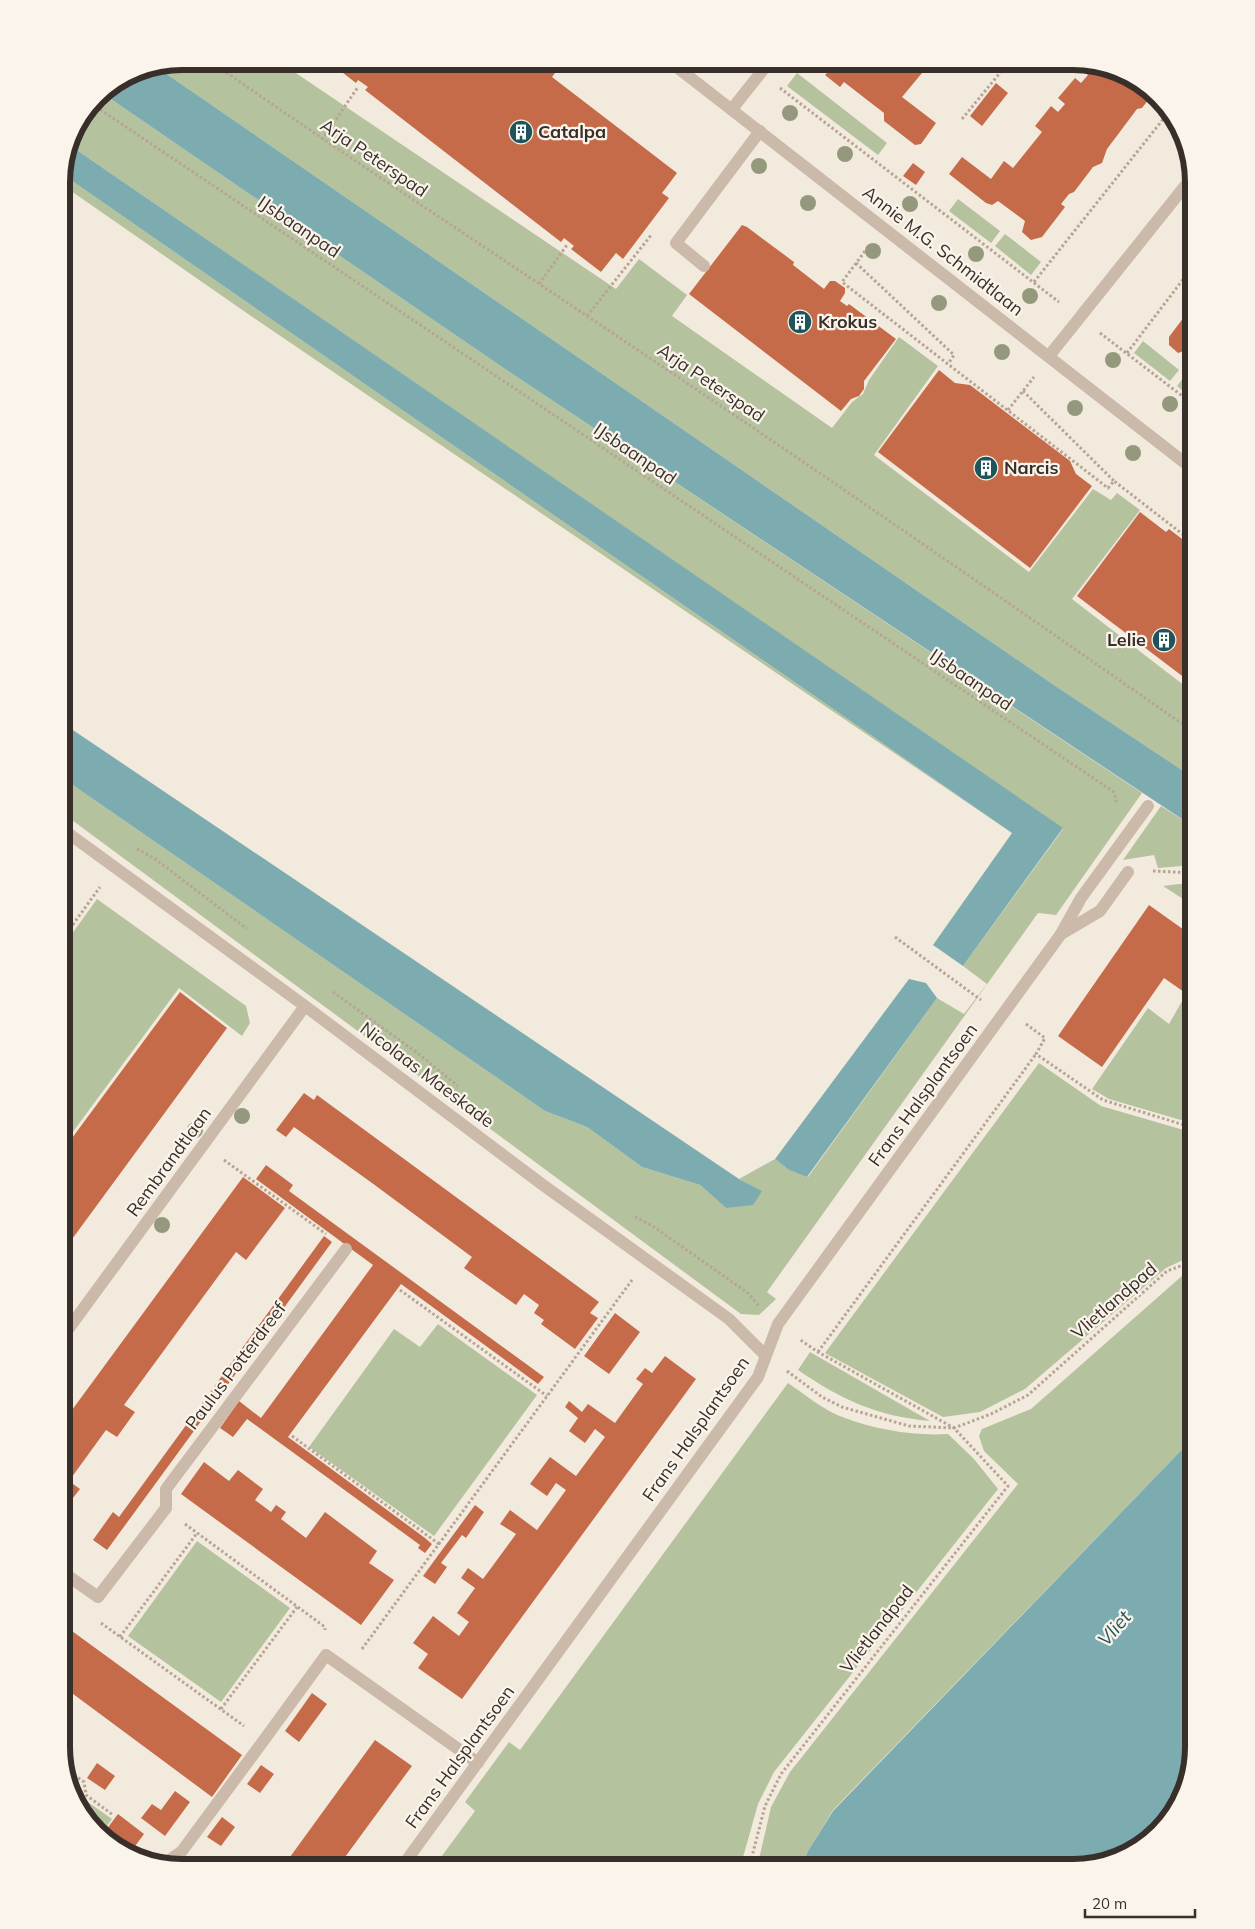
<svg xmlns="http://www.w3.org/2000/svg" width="1255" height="1929" viewBox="0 0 1255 1929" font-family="Mulish,sans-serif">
  <rect width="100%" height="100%" fill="#f3eade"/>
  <!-- green -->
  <path fill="#b5c29e" d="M182,61H278L616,289L639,259L687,295L672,316L832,428L852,402L863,394L869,380L899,337L938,366L874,455L1029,572L1093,489L1111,500L1117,493L1140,510L1072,599L1194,693V778L1054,685L155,66Z
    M797,73L887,143L878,155L787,86Z
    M102,93L505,369L1142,793L1056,915L1038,913L767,1292L776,1299L759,1315L741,1314L61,812V777L545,1111L587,1127L642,1167L700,1185L726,1208L761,1191L739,1179L775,1159L789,1170L808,1177L937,998L964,1014L987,984L963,966L1063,829L68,144L71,135L97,96Z
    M62,174L1012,833L251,316L61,184Z
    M958,199L1000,231L991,243L949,211Z
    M1005,234L1041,262L1031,275L995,246Z
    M1143,341L1179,370L1170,381L1134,353Z
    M1188,372L1194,376V400L1177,386Z
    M1161,806L1194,827V865L1158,868L1154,855L1123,860Z
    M1179,884L1194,885V906L1163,886Z
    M97,899L246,1006L250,1023L242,1036L179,988L61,1148V949Z
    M1185,996L1194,1002V1119L1191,1123L1109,1099L1092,1089L1148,1008L1169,1024Z
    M1039,1063L1101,1106L1194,1133V1255L1166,1268L1025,1389L980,1412L943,1417L825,1353Z
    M1194,1272V1437L833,1810L808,1851L801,1868H757L771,1807L790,1772L1018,1484L984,1451L979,1436L982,1429L1031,1409L1183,1275Z
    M438,1324L537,1395L434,1536L309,1447L394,1329L420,1347Z
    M810,1352L930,1421C876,1416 842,1400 798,1370Z
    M788,1383C806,1395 824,1411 845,1418C877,1430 914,1436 948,1434L974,1459L998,1489L774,1772L758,1804L740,1868H433L475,1811L465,1802L509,1742L520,1750Z
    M197,1541L290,1608L221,1702L128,1636Z
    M71,1790L112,1819L102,1833L74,1801Z"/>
  <!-- water -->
  <path fill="#7dacb0" d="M155,66L1054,685L1194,778V827L505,369L102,93L136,70Z
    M68,144L1063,828L963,966L933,945L1012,833L62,174Z
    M61,722L739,1179L762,1191L753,1205L726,1208L700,1185L642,1167L587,1127L545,1111L61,777Z
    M909,979L926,983L937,998L807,1177L789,1170L775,1159Z
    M1194,1437V1748L1174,1814L1127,1855L1073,1868H801L808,1851L833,1811Z"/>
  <!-- building -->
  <path fill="#c56b4a" d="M343,61H564L552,77L677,173L662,193L669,198L623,259L616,253L601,272L571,249L574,246L564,238L561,242L365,90L368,87L358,80L356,83L338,69Z
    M828,61H932L902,97L936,123L921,144L915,145L884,121V113L844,82L840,87L825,75L829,71L824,67Z
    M1086,63L1141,82L1152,95L1142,108L1137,109L1107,149L1102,163L1093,167L1074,192L1069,194L1061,204L1065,207L1042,237L1031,240L1022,232L1025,221L998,201L992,205L986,203L949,174L962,157L991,179L1004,161L1013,168L1042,132L1035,126L1051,106L1058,112L1065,104L1058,98L1075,78L1081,83L1088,75L1081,70Z
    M996,83L1008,93L982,126L970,116Z
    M913,163L925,172L916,185L903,176Z
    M742,225L747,227L794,262L793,265L824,289L830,281H835L845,288V293L840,301L847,306L849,304L896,339L864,381V389L859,396L851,399L841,411L689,294Z
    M1193,305L1194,354L1187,350L1178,353L1169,345V337Z
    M939,370L955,383L970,385L1070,461L1076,474L1092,486L1030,568L878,452Z
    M1140,512L1166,532L1169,529L1194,548V685L1077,596Z
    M1149,905L1194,937V999L1164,978L1102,1067L1058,1036Z
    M180,992L227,1028L67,1246L61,1242V1153Z
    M304,1093L314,1100L317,1095L599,1302L590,1313L598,1318L575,1349L541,1324L544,1320L534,1313L539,1305L524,1294L516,1305L464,1268L472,1257L372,1183L294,1127L286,1137L276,1130Z
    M266,1165L293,1185L289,1191L544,1377L538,1384L401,1284L288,1437L425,1538L432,1544L425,1553L418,1548L420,1545L247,1419L233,1437L220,1428L239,1401L261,1418L373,1265L256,1179Z
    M243,1177L285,1208L246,1260L236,1252L124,1405L135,1412L117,1437L106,1430L69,1481L80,1489L61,1513V1425Z
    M324,1236L332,1242L107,1550L93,1540L113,1512L119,1517Z
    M615,1313L640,1332L609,1374L584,1356Z
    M665,1356L696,1379L462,1699L418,1668L428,1654L413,1643L433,1616L459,1636L469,1622L457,1613L475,1588L461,1578L468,1568L483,1579L516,1534L500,1524L510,1510L537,1530L566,1490L556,1483L547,1496L530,1484L550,1457L576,1476L605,1437L595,1429L585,1443L569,1431L578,1418L565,1407L569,1401L582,1412L588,1404L615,1423L643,1384L636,1379L645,1368L652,1373Z
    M204,1462L229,1481L238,1470L263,1489L255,1500L271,1512L276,1505L286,1512L281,1519L306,1538L325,1512L377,1551L369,1563L394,1580L361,1625L181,1494Z
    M475,1505L484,1512L466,1538L462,1535L441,1563L447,1567L435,1584L423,1576Z
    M61,1623L242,1755L212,1797L61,1685Z
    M312,1693L327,1704L299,1742L285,1731Z
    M375,1740L412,1766L392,1793L337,1868H282Z
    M97,1763L115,1776L105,1790L87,1778Z
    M261,1765L274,1774L260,1793L247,1784Z
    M175,1791L190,1802L165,1836L141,1818L152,1804L161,1810Z
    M118,1814L144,1834L130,1853L115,1848L103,1834Z
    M222,1817L235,1827L221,1846L207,1837Z"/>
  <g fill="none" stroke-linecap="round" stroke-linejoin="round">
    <!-- path -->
    <path stroke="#b7a494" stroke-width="3" stroke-dasharray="2.5 2.5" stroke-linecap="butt" d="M210,61C334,148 461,231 587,316C791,452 993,592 1194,732
      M780,88L1059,302
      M92,104L1114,792L1117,804
      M962,119L1009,62
      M322,140L358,87
      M868,247L842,282L1108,488L1114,481L1194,543
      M856,263L954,355L948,364
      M1034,282L1168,113
      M539,284L567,245
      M587,316L652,234
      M1100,333L1194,405
      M1127,353L1194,265
      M1023,391L1114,481
      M1008,410L1034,377
      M61,729L72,715
      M137,849L154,858L247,929
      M1153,871L1194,873
      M895,937L981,1000
      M61,941L100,887
      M333,992L416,1052L458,1086
      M1026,1024L1045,1038L1036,1054L1103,1100L1194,1128
      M224,1160L326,1234
      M635,1217L651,1225L748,1293L759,1306
      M400,1290L547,1396
      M818,1352L1036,1054
      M787,1371L822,1397L842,1407L909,1426L954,1428L991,1414L1028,1395L1167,1271L1194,1261
      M292,1436L439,1544
      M185,1524L325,1627V1630
      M101,1623L244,1726
      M120,1637L197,1533
      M362,1649L632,1280
      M221,1709L297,1607
      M66,1769L84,1782L86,1795L113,1815
      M749,1868L765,1806L781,1774L1008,1486L954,1428L818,1352L799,1339"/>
    <!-- service -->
    <path stroke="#cbbaaa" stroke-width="12" d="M704,266L676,243L760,131
      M1061,934L1081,898L1148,806
      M166,1508V1489L346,1249
      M164,1864L182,1851L264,1740"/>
    <!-- minor -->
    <path stroke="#cbbaaa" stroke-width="12" d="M669,61L1194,470
      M732,109L770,61
      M1049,356L1193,176
      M61,828L305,1006L543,1185L729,1319L766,1356
      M61,1339L305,1006
      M61,1571L98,1597L166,1508
      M264,1740L326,1655L478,1763
      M401,1868L758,1377L778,1324L1061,934L1100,911L1128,872"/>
  </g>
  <!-- trees -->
  <g fill="#94997d">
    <circle cx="790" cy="113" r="8"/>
    <circle cx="845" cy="154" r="8"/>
    <circle cx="759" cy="166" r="8"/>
    <circle cx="808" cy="203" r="8"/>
    <circle cx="910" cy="204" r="8"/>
    <circle cx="873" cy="251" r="8"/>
    <circle cx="976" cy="254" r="8"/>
    <circle cx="1030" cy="296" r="8"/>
    <circle cx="939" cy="303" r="8"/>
    <circle cx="1002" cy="352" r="8"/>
    <circle cx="1113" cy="360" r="8"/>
    <circle cx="1170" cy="404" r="8"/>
    <circle cx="1075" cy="408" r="8"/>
    <circle cx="1133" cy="453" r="8"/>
    <circle cx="242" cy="1116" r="8"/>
    <circle cx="195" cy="1130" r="8"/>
    <circle cx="162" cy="1225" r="8"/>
  </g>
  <!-- icons -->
  <defs>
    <g id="building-disc" transform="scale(1.25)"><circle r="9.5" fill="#1f555a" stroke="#faf4eb"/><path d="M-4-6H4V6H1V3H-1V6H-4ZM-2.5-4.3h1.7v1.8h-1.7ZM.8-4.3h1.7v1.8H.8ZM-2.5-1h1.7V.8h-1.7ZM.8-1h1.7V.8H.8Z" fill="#fff"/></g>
  </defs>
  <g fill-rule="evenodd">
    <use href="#building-disc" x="521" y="132"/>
    <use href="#building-disc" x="800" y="322"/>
    <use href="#building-disc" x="986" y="468"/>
    <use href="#building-disc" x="1164" y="640"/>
  </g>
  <g text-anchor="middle" stroke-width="4.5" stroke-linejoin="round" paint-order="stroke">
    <!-- poi labels -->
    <g font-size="18" font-weight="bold" fill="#392f2a" stroke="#faf4eb" text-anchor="start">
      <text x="538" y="138">Catalpa</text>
      <text x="818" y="328">Krokus</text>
      <text x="1004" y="474">Narcis</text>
      <text x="1146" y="646" text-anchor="end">Lelie</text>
    </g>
    <!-- street labels -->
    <g font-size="18" fill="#392f2a" stroke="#faf4eb">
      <text transform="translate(374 158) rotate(34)" y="6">Arja Peterspad</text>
      <text transform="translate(299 227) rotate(34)" y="6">IJsbaanpad</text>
      <text transform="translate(943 251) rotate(38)" y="6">Annie M.G. Schmidtlaan</text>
      <text transform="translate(711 383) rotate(34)" y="6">Arja Peterspad</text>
      <text transform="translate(635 454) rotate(34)" y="6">IJsbaanpad</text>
      <text transform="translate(971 680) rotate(34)" y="6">IJsbaanpad</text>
      <text transform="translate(427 1075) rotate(37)" y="6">Nicolaas Maeskade</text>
      <text transform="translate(923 1095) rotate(-54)" y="6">Frans Halsplantsoen</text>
      <text transform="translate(169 1162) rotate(-54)" y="6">Rembrandtlaan</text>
      <text transform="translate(1114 1301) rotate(-41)" y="6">Vlietlandpad</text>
      <text transform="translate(236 1366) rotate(-53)" y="6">Paulus Potterdreef</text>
      <text transform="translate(696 1429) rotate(-55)" y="6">Frans Halsplantsoen</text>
      <text transform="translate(877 1629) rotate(-52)" y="6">Vlietlandpad</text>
      <text transform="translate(460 1757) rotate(-54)" y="6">Frans Halsplantsoen</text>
    </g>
    <!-- water labels -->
    <g font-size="19" font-style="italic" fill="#1f555a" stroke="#faf4eb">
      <text transform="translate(1114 1628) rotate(-49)" y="7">Vliet</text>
    </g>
  </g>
  <!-- crop -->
  <path d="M0 0H1255V1929H0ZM182 70H1073A112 112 0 0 1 1185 182V1747A112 112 0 0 1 1073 1859H182A112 112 0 0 1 70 1747V182A112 112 0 0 1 182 70Z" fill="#faf4eb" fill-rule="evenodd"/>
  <path fill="none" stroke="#392f2a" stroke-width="6" d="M182 70H1073A112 112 0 0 1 1185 182V1747A112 112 0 0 1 1073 1859H182A112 112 0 0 1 70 1747V182A112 112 0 0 1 182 70Z"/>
  <!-- scale -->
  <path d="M1085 1909v8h110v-8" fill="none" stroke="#392f2a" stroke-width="2.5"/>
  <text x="1092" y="1909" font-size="15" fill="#392f2a" stroke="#faf4eb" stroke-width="4" paint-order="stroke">20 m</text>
</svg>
